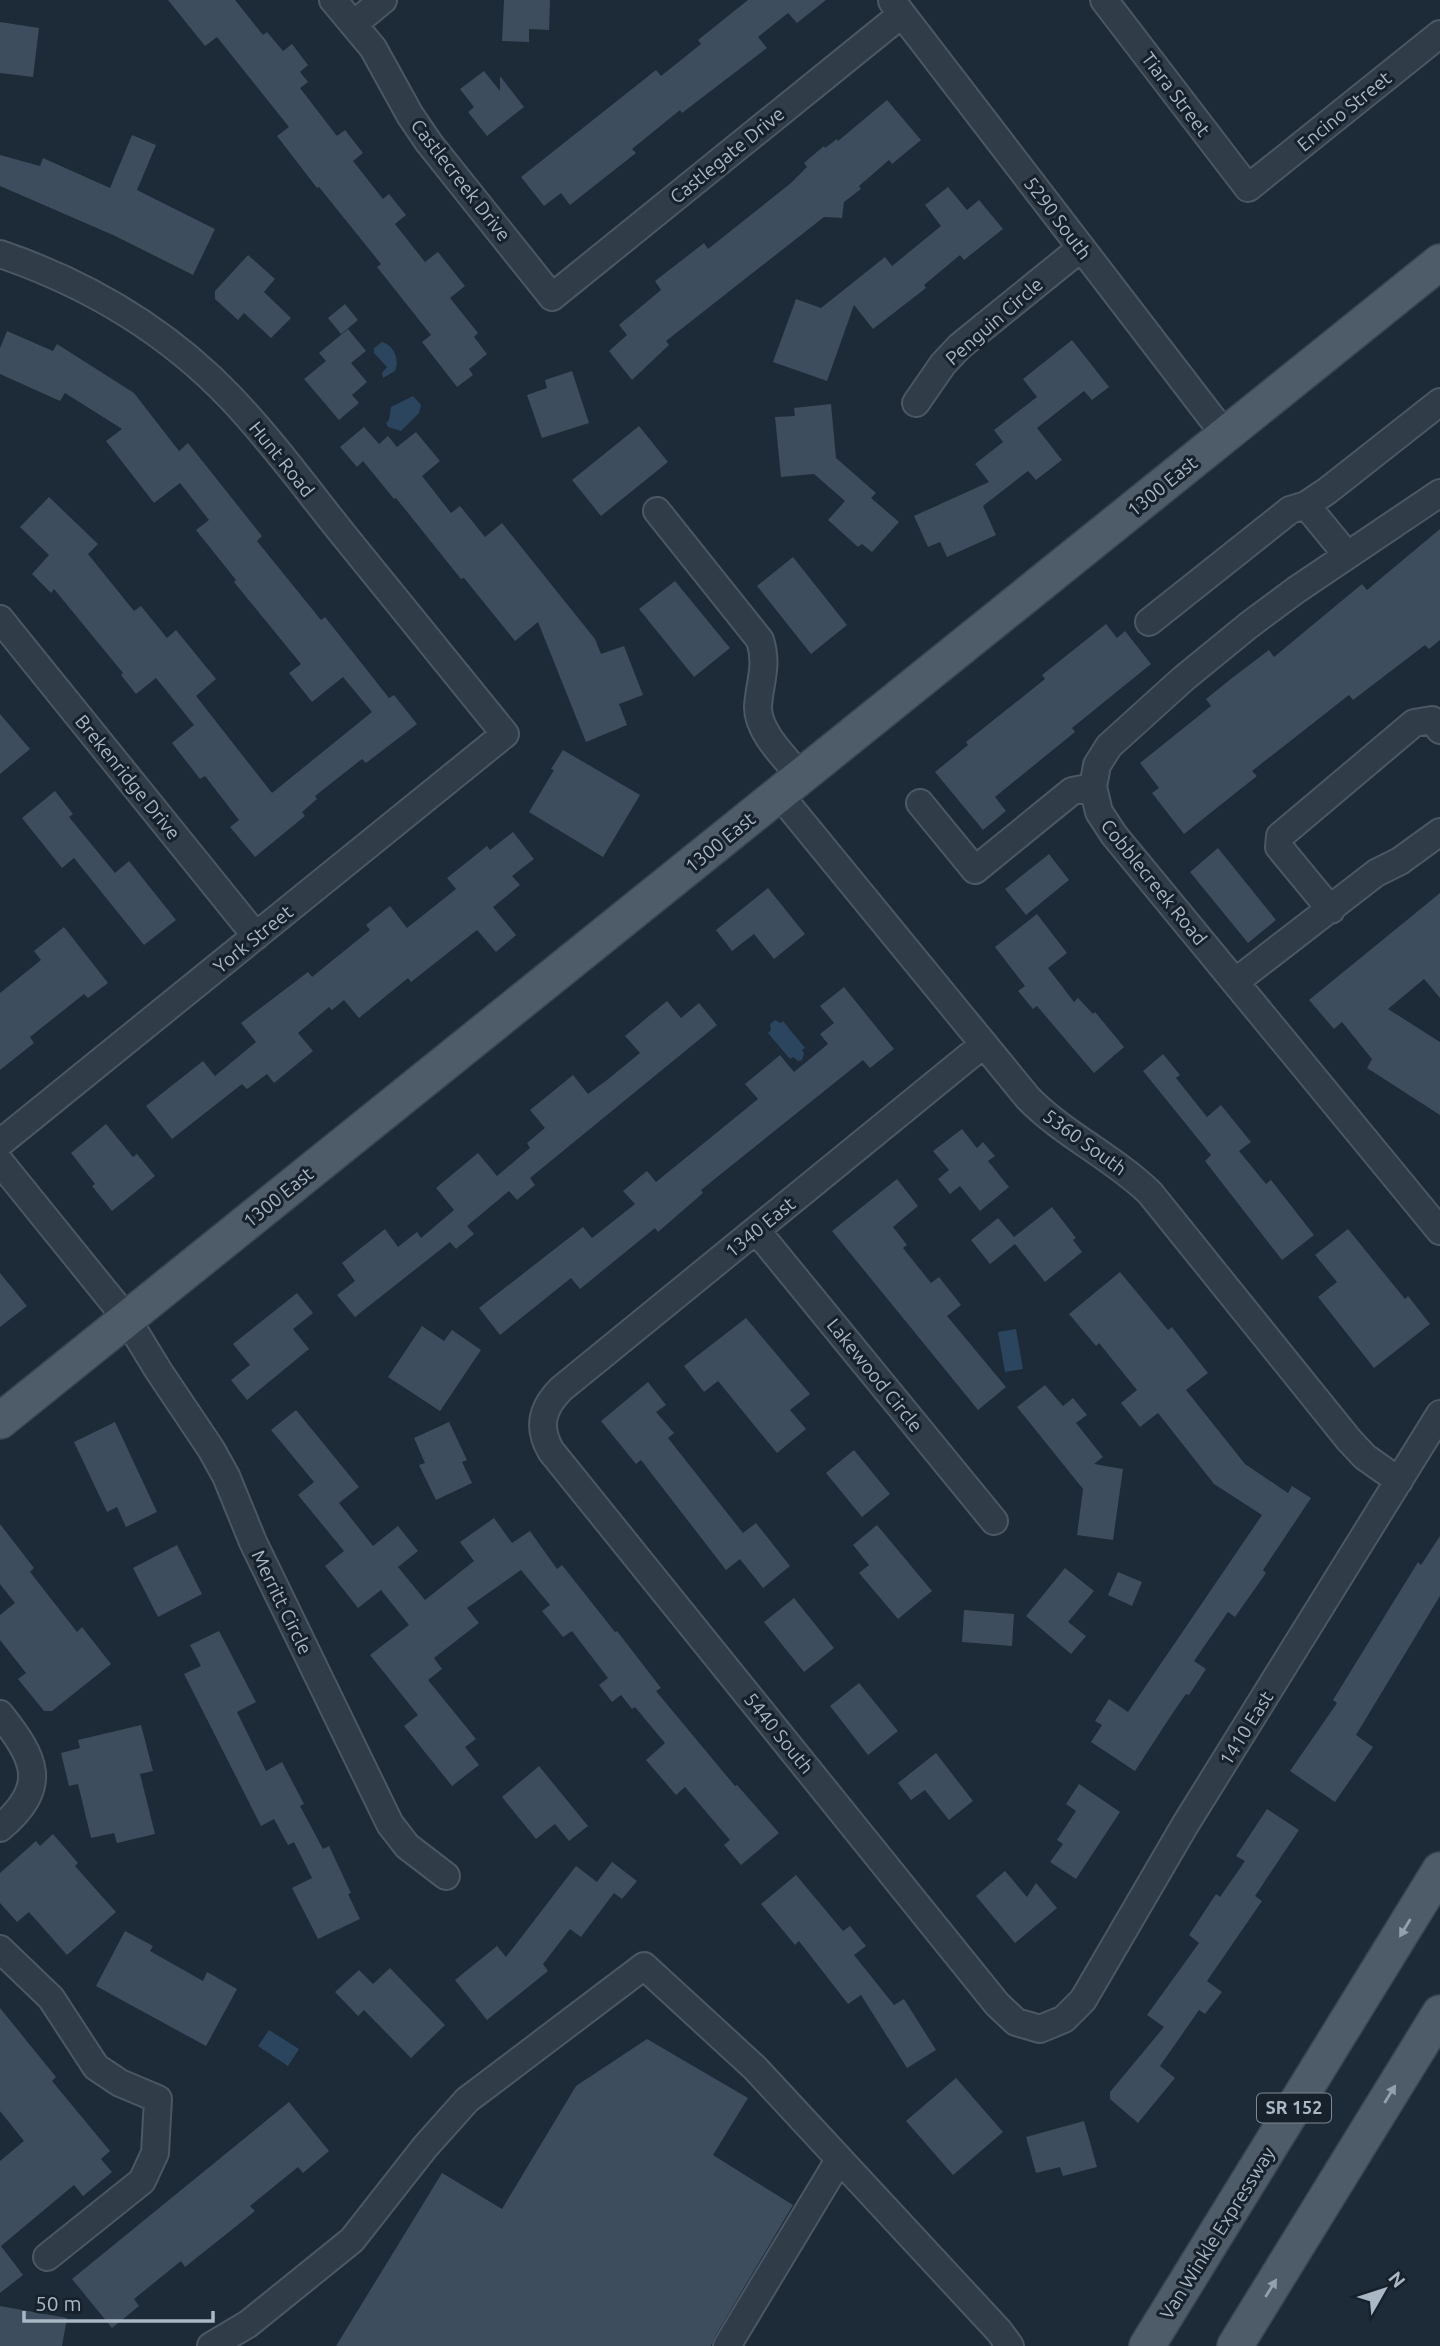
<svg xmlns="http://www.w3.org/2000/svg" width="1440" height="2346" viewBox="0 0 1440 2346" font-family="Ubuntu,sans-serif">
  <rect width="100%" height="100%" fill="#1d2a37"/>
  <!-- water -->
  <path fill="#2c455e" d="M382,342C394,345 400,360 395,371L383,378L382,373L387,367L374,353V348Z
    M413,396L421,405L419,413L401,431L388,427L386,423L389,420L391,407Z
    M775,1020L781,1023L783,1021L805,1048L802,1050L804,1054L802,1060L798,1061L793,1057L790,1059L768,1033L771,1030L770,1024Z
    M1016,1329L1023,1369L1005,1372L998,1332Z
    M269,2030L299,2049L288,2066L258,2046Z"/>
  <!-- building -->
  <path fill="#3d4d5d" d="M168,0H235L263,35L267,32L283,51L292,44L308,65L300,72L308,82L300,88L337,136L345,130L363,153L353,161L383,199L389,194L406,215L395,224L425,262L438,252L465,286L450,298L478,333L474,337L487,354L469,369L473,375L457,387L422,342L431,335L377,267L381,264L319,187L317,188L277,136L289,127L217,37L205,46Z
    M504,0H550L549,30L529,29V42L502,41Z
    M748,0H826L797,23L788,13L758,37L767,48L682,113L680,110L632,149L636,153L570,205L561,193L544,206L521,177L656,70L661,76L701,44L698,40Z
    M0,22L39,28L33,77L0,73Z
    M484,71L500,91V76L524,107L487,136L468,112L474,107L460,89Z
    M887,100L921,140L892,164L889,160L859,186L861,189L844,202L842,218L824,217L666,341L669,345L632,380L609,351L627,335L619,325L661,290L655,281L704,243L708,249L791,183L807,167L804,163L824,146L825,148L837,139L838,141Z
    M132,135L156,145L137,190L215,229L193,275L113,235L0,186V155L40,166L43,158L110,188Z
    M948,187L967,210L979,200L1003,229L964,260L960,255L924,285L926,288L873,329L854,305L827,381L773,362L796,299L821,308L885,257L892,266L941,226L925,205Z
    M248,255L275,279L264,292L291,318L271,338L244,313L238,320L215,299V291Z
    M345,304L358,320L341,334L328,318Z
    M348,329L366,351L351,363L367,382L352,395L359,403L339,420L304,379L326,361L319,353Z
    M7,331L53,351L57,344L134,393L179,451L188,443L262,536L257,541L321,620L325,617L389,698L394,695L417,724L366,763L362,759L315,796L317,799L302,812L305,816L255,857L230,827L239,820L205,776L200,779L172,743L194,725L156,678L136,694L121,675L123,673L54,589L51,593L32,574L49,555L20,527L49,497L98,544L88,554L134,611L141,606L167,638L176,630L216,679L196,696L272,793L372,712L343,677L312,702L289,673L301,664L234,582L236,580L196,530L209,520L180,483L154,503L106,441L122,429L65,393L60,401L0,374V348Z
    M1072,340L1109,387L1092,400L1084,391L1037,428L1062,460L1036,480L1028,471L983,506L996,535L947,557L940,542L928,547L914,516L989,482L975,464L1003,442L994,430L1037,397L1023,379Z
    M572,371L589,423L542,438L527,395L547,388L545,380Z
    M831,404L836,458L876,493L871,498L899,522L872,552L862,544L858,547L828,520L845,501L814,474L781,477L775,417L795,416L794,408Z
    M639,426L668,462L601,516L572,480Z
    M364,427L379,444L388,436L397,447L416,432L440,461L422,476L451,513L460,506L485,537L502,523L595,639L601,654L624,646L643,695L619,704L627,725L586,742L538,622L515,641L464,578L461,579L396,498L394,499L363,461L357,467L340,447Z
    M1440,529V640L1429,649L1425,645L1353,700L1349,695L1252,771L1257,776L1184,834L1152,793L1159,788L1140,763L1211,706L1206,699L1232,678L1269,650L1274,657L1362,584L1367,590Z
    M793,557L847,625L811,654L757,586Z
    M675,581L730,648L694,677L639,609Z
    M1106,624L1117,638L1125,631L1151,664L1072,728L1075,732L995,797L1006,811L983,830L935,772L968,745L966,742L1045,679L1042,675Z
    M0,714L30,749L0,774Z
    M563,750L640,795L603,857L529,812L554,770L551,769Z
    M55,791L73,814L69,817L115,873L129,861L176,920L144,945L74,858L62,868L22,818Z
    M513,832L534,859L512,876L520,885L493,907L516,935L496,952L477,930L411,982L408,978L359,1018L344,1000L332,1010L329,1007L298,1033L313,1051L274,1083L267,1074L247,1089L242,1084L172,1139L146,1106L203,1061L215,1076L256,1042L241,1023L308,972L312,977L370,930L366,925L390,906L407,928L456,889L447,878L487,846L490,850Z
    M1218,848L1276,920L1248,943L1190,872Z
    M1049,854L1069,880L1026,915L1005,889Z
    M768,888L805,934L774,959L754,934L732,951L716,930Z
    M1440,893V998L1424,979L1388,1009L1440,1042V1115L1367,1068L1372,1059L1342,1022L1334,1029L1309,1000Z
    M1037,914L1067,953L1048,968L1074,1002L1078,998L1093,1014L1095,1012L1124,1047L1094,1073L1037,1006L1033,1009L1018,991L1025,986L995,947Z
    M64,927L108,983L88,998L84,994L30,1037L34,1043L0,1070V993L41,960L34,951Z
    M844,987L894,1049L870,1068L863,1060L701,1190L703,1193L658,1232L655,1228L580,1289L571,1278L500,1335L479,1308L583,1227L592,1238L635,1204L623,1191L647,1171L656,1182L758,1099L745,1084L780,1055L794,1072L828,1044L820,1034L834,1023L820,1006Z
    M667,1001L681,1018L699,1003L717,1025L530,1178L535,1185L517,1200L509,1191L467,1226L474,1234L456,1249L450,1242L355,1317L337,1295L355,1281L342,1263L385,1229L398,1247L417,1232L421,1238L454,1210L436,1188L478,1153L497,1176L530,1148L527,1143L545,1128L530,1110L573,1075L588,1094L607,1080L640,1053L625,1036Z
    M1163,1054L1180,1075L1176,1078L1207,1117L1221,1105L1251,1142L1239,1151L1266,1184L1271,1180L1314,1235L1282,1260L1205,1161L1211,1155L1143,1071Z
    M106,1124L133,1157L137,1154L155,1176L112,1211L92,1186L95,1184L71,1153Z
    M962,1129L977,1148L983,1142L995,1156L988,1161L1009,1187L980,1211L960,1186L950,1194L938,1179L949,1170L933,1151Z
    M897,1179L918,1206L893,1227L907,1245L903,1248L931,1283L939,1277L961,1305L947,1316L1006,1387L978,1410L832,1231Z
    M1052,1207L1076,1238L1073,1240L1082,1252L1045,1282L1015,1244L990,1264L971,1240L998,1218L1014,1237Z
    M1348,1229L1405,1299L1408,1296L1430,1324L1374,1368L1318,1297L1337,1282L1315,1255Z
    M1120,1272L1168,1330L1172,1327L1208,1373L1186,1390L1245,1464L1288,1493L1292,1486L1311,1498L1263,1570L1266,1573L1235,1617L1228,1612L1194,1661L1206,1669L1189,1695L1186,1694L1172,1714L1135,1771L1091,1742L1102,1725L1095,1721L1109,1699L1128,1712L1262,1515L1214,1484L1158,1413L1140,1427L1121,1403L1137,1390L1099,1343L1096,1346L1069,1314Z
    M0,1273L27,1306L0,1327Z
    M297,1293L313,1313L293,1329L309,1349L247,1400L231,1380L250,1365L233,1344Z
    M746,1318L810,1394L790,1410L806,1429L777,1453L718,1381L704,1392L684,1366Z
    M422,1326L444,1341L452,1330L481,1350L440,1411L388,1377Z
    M648,1382L666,1405L656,1412L674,1433L668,1438L743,1533L756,1523L790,1566L763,1588L740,1559L726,1570L641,1460L636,1464L601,1421Z
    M1045,1385L1063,1406L1073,1398L1087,1415L1076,1423L1103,1457L1094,1464L1123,1469L1113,1540L1077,1535L1083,1489L1017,1407Z
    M296,1410L359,1487L339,1503L373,1546L398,1526L418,1551L398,1567L425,1600L474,1561L460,1542L494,1518L512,1543L530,1531L557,1569L562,1565L615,1632L617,1631L661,1688L656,1691L735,1786L737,1785L779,1833L741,1865L724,1845L730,1840L685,1787L676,1795L646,1760L665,1743L635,1707L632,1709L621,1695L612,1702L599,1685L608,1678L572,1631L563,1637L542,1611L550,1605L521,1570L467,1608L479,1623L434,1658L442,1669L428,1680L476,1739L465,1747L479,1765L452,1786L404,1726L418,1715L370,1655L409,1625L381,1590L358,1608L325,1566L344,1551L298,1495L314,1482L271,1430Z
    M115,1422L157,1512L126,1527L117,1507L107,1512L74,1442Z
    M449,1422L467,1460L462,1462L472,1483L436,1500L419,1465L425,1463L414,1438Z
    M854,1450L890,1494L862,1517L826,1473Z
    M0,1524L34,1568L30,1572L77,1632L82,1627L111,1664L52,1711H44L18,1679L26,1673L0,1640V1615L15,1603L0,1584Z
    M877,1525L932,1591L898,1619L859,1573L869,1565L853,1545Z
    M1440,1536V1596L1356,1735L1373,1747L1335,1802L1290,1771L1337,1703L1333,1700L1418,1562L1421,1565Z
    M177,1545L202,1594L158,1617L133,1568Z
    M1065,1568L1094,1591L1068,1622L1086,1636L1071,1654L1026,1616Z
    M1118,1572L1142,1582L1132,1606L1108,1595Z
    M794,1598L834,1648L804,1672L764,1622Z
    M964,1610L1014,1614L1012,1646L962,1642Z
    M219,1631L256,1702L237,1712L266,1771L282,1762L304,1804L300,1806L323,1849L329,1846L351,1893L348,1894L360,1919L318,1939L292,1888L312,1878L294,1842L288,1845L274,1819L261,1826L184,1674L201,1666L190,1645Z
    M859,1683L898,1731L868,1755L830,1706Z
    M141,1725L153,1771L140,1774L155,1834L117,1843L114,1833L91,1838L78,1784L69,1786L61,1753L80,1748L78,1740Z
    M936,1753L973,1801L949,1820L925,1790L911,1800L898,1783Z
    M539,1766L588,1826L569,1841L555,1824L536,1839L502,1797Z
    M1079,1784L1120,1812L1076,1879L1050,1862L1063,1844L1057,1840L1076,1811L1066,1804Z
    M1267,1809L1299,1830L1255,1896L1262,1901L1207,1981L1222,1992L1205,2014L1199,2010L1160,2066L1175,2078L1138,2123L1110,2099V2092L1164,2027L1147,2015L1199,1943L1189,1935L1216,1894L1220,1897L1245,1861L1236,1856Z
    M53,1834L78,1863L75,1866L116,1912L67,1955L29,1912L17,1922L0,1903V1873L36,1841L40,1846Z
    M612,1862L637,1881L622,1899L614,1893L581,1937L570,1929L543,1964L548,1971L487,2020L455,1980L497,1946L506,1957L576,1866L597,1882Z
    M1005,1871L1027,1897L1036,1883L1057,1908L1015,1943L976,1896Z
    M796,1875L843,1931L850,1926L866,1946L854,1955L894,2005L904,1999L936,2050L907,2068L861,1995L848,2004L799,1941L795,1945L761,1904Z
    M125,1931L153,1946L150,1951L203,1981L207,1972L237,1989L206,2046L96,1986Z
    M390,1968L445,2025L411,2058L364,2010L358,2016L335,1992L359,1970L373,1984Z
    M0,2008L56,2077L52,2081L110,2151L101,2159L112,2172L83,2196L74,2185L1,2246L23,2275L0,2293V2161L24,2141L0,2111Z
    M647,2039L748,2098L713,2155L793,2205L714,2338L711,2346H336L442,2173L502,2209L576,2086Z
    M956,2078L1003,2132L953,2175L906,2121Z
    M289,2102L329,2151L303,2173L298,2167L250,2206L255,2211L229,2232L185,2267L181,2261L134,2299L139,2306L112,2328L72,2279Z
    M1084,2121L1097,2167L1063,2176L1060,2167L1036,2173L1026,2137Z
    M0,2306L67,2318L62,2346H0Z"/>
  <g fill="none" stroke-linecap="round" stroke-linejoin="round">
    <!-- minor casing -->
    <g stroke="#4b5763" stroke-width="30">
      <path id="minor" d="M333,0L373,48L410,115L429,143L552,297L902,14
        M1104,0L1248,188L1440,34
        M892,1L1225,435
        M354,24L383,0
        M0,254C88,284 167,331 231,398C271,440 306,488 342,533C397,600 451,667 505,734L0,1143
        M916,403L943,364L960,346L1081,248
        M1440,493L1296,590L1249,625L1183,679L1109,746L1097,765L1093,787L1099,812L1114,835L1440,1231
        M1306,505L1327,491L1440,402
        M657,511L760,640C768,666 760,680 758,706C757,732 786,758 801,777
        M0,619L256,936
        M1149,622L1290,510L1306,505L1347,555
        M779,794L1028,1098C1064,1135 1113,1157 1150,1193L1349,1440L1365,1457L1399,1481
        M920,803L975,870L1072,791L1093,787
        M1331,910L1279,847L1280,836L1414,723L1432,720L1440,730
        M1235,982L1376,873L1400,861L1440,832
        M984,1044L561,1389C542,1408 537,1427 551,1451L997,2004L1016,2022L1040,2029L1064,2019L1083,2000L1185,1825L1440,1414
        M0,1162L127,1319L158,1370L211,1449L226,1476L253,1542L390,1824L407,1846L446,1876
        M756,1230L994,1521
        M0,1714C35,1758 50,1786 0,1828
        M0,1949L51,1998L96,2067L120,2083L158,2099L155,2153L142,2181L47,2257
        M211,2346L248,2324L352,2240L425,2147L467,2100L644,1966L755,2068L999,2331L1010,2346
        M727,2346L839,2160"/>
    </g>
    <!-- major casing -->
    <g stroke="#3a4551" stroke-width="38">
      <path id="major" d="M0,1421L1440,262
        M1147,2346L1440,1870
        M1235,2346L1440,2013"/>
    </g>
    <!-- minor -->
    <use href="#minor" stroke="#303c48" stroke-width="26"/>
    <!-- major -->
    <use href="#major" stroke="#4e5b68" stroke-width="35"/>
  </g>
  <!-- one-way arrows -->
  <defs><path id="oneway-solid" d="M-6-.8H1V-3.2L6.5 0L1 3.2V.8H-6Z" transform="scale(1.75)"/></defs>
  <g fill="#93a0ae">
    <use href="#oneway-solid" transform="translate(1405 1928) rotate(121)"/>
    <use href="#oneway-solid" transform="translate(1390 2094) rotate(-58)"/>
    <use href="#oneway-solid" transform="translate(1271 2288) rotate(-58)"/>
  </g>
  <g text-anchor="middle" stroke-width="6" stroke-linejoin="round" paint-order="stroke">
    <!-- shield labels -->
    <rect fill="#16212c" stroke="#7e8a97" stroke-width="2" x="1257" y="2093.5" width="74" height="29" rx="5"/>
    <g font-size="18" font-weight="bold" fill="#aab7c5">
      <text x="1294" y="2114">SR 152</text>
    </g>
    <!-- street labels -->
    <g font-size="19" fill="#aab7c5" stroke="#16212c">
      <text transform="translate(1176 94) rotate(53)" y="7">Tiara Street</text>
      <text transform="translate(1344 111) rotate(-39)" y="7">Encino Street</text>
      <text transform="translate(727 155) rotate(-39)" y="7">Castlegate Drive</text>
      <text transform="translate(461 180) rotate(52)" y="7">Castlecreek Drive</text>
      <text transform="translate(1058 218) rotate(53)" y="7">5290 South</text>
      <text transform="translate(994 321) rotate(-41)" y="7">Penguin Circle</text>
      <text transform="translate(282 459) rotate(51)" y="7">Hunt Road</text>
      <text transform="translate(1162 486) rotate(-39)" y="7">1300 East</text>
      <text transform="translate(128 777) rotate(51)" y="7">Brekenridge Drive</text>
      <text transform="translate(720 842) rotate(-39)" y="7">1300 East</text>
      <text transform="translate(1154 882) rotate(51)" y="7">Cobblecreek Road</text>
      <text transform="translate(253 939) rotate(-39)" y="7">York Street</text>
      <text transform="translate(1085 1142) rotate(36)" y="7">5360 South</text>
      <text transform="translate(278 1197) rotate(-39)" y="7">1300 East</text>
      <text transform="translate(760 1227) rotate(-39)" y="7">1340 East</text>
      <text transform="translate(875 1375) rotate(51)" y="7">Lakewood Circle</text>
      <text transform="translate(282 1602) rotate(64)" y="7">Merritt Circle</text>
      <text transform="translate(1246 1728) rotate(-58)" y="7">1410 East</text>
      <text transform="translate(779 1733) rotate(51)" y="7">5440 South</text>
      <text transform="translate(1217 2233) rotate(-58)" y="7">Van Winkle Expressway</text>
    </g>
  </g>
  <!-- north arrow -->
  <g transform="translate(1384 2290) rotate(51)" stroke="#16212c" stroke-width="5" paint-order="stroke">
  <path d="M0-5L12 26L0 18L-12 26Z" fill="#aab7c5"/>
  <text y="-10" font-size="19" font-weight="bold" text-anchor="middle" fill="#aab7c5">N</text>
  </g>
  <!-- scale -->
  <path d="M24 2311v10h189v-10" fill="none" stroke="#aab7c5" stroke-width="3.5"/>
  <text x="35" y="2311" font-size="21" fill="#aab7c5" stroke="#16212c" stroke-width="5" paint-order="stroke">50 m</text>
</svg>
